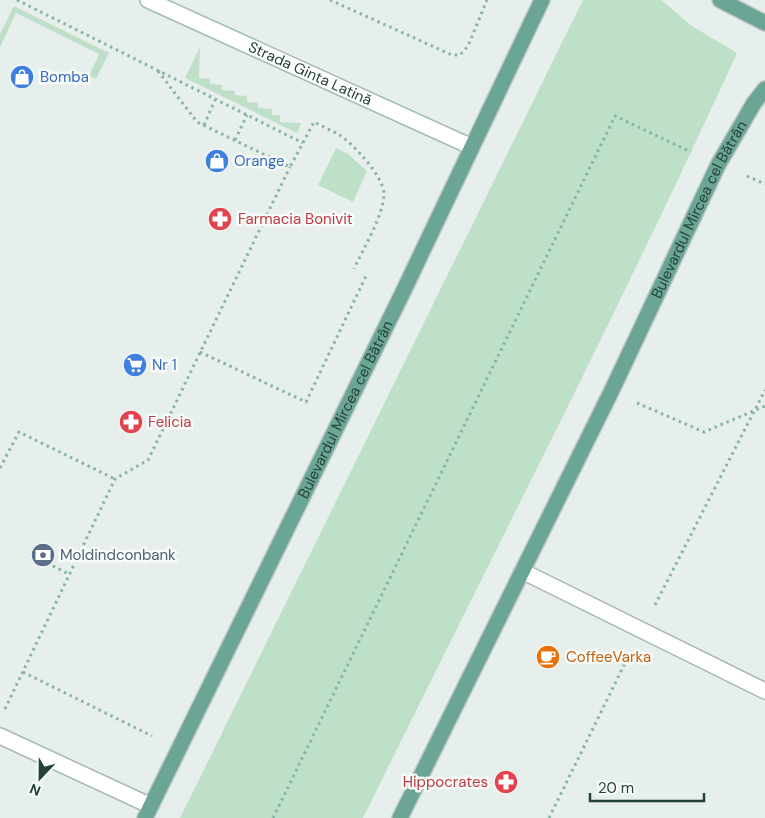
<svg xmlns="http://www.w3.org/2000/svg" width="765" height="818" viewBox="0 0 765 818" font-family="'DM Sans',sans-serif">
  <rect width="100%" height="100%" fill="#e6efeb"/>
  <!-- green -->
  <path fill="#bfe0c8" d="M583,0H661L692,26L737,53C619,311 488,564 363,818H180Z
    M14,6L109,53L96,79L89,76L99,54L16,13L0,47V34Z
    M200,47L199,78L210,79V84L222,85V90L235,91V95L247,96V102L258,103V108L272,109V115H280V122L301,123L297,133L185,78Z
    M336,148L348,154L367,171L353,202L318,185Z"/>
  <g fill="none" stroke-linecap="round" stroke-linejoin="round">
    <!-- lane casing -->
    <g stroke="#a8b8b2" stroke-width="18">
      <path id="lane" d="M522,571L765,691
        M0,736L151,806"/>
    </g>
    <!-- secondary casing -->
    <g stroke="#a4bbb3" stroke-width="18">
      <g id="secondary">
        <path id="s1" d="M148,0L472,147"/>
      </g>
    </g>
    <!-- primary casing -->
    <g stroke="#c2cac8" stroke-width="18">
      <g id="primary">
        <path d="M720,0L765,23"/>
        <path id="s2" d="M145,818L403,292L542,0"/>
        <path id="s3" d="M400,818L612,390L718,165L754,103L765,89"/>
      </g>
    </g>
    <!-- path -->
    <path stroke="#86b3a5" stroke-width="3" stroke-dasharray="2.5 4" stroke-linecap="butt" d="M17,0L303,143
      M330,0L452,55H460L468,46L487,0
      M158,71L197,122L290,167L314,122C322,126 330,130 338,134C353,143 384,177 384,194C383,217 363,249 354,269
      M204,125L215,100
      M235,140L247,115
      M747,176L765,184
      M200,352L306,402L366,276
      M637,403L704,432L765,406
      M0,468L19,432L115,479
      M47,563L69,574
      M655,605L765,390
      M23,672L152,736
      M5,709L115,479L148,460L290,167
      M273,818L615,116L691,152
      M549,818L629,655"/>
    <!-- lane -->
    <use href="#lane" stroke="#fff" stroke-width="15"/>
    <!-- secondary -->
    <use href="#secondary" stroke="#fff" stroke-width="15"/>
    <!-- primary -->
    <use href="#primary" stroke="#6aa596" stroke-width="15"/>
  </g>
  <!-- icons -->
  <defs>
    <g id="shop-disc" transform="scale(1.25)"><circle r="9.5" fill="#3f7fe0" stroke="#f7fbf9"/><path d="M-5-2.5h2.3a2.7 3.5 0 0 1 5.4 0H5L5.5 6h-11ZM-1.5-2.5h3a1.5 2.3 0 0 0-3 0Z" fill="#fff"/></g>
    <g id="pharmacy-disc" transform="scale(1.25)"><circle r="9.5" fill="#e0444e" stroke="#f7fbf9"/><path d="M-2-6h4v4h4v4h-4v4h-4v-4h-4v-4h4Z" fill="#fff"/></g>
    <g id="supermarket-disc" transform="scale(1.25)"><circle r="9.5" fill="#3f7fe0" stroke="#f7fbf9"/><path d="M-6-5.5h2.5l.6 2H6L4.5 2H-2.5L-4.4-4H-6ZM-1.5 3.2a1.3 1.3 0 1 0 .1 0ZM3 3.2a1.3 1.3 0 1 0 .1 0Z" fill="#fff"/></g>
    <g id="bank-disc" transform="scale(1.25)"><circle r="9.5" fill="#5c6f8a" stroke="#f7fbf9"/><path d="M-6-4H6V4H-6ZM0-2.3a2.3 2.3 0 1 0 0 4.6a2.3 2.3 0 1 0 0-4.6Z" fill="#fff"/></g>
    <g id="cafe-disc" transform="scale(1.25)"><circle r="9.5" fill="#e8710a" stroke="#f7fbf9"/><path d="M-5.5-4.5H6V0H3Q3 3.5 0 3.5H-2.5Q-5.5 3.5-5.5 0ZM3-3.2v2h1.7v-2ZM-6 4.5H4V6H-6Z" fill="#fff"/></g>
  </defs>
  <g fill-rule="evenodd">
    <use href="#shop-disc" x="22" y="77"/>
    <use href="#shop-disc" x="217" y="161"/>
    <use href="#pharmacy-disc" x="220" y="219"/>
    <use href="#supermarket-disc" x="135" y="365"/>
    <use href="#pharmacy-disc" x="131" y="422"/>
    <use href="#bank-disc" x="43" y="555"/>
    <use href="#cafe-disc" x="548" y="657"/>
    <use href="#pharmacy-disc" x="506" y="782"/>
  </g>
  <g text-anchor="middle" stroke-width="5" stroke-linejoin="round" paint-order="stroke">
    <!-- street labels -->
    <g font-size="15" fill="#24423a" stroke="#f7fbf9">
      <text dy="5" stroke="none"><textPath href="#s1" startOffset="178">Strada Ginta Latină</textPath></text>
      <text dy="5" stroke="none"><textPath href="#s3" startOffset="678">Bulevardul Mircea cel Bătrân</textPath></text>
      <text dy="5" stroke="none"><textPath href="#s2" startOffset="455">Bulevardul Mircea cel Bătrân</textPath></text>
    </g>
    <!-- shop labels -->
    <g font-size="15" fill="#366cbe" stroke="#f7fbf9" text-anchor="start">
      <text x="40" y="82">Bomba</text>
      <text x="234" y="166">Orange</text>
      <text x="152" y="370">Nr 1</text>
    </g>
    <!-- health labels -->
    <g font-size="15" fill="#be3a42" stroke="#f7fbf9" text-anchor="start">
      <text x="238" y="224">Farmacia Bonivit</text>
      <text x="148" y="427">Felicia</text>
      <text x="488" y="787" text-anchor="end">Hippocrates</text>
    </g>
    <!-- service labels -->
    <g font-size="15" fill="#4e5e75" stroke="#f7fbf9" text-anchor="start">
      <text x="60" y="560">Moldindconbank</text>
    </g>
    <!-- food labels -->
    <g font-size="15" fill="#c56008" stroke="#f7fbf9" text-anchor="start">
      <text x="566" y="662">CoffeeVarka</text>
    </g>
  </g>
  <!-- north arrow -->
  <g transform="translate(40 778) rotate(202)" stroke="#f7fbf9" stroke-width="4" paint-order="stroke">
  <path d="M0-4L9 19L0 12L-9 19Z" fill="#24423a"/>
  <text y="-8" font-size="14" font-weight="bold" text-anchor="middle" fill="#24423a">N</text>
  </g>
  <!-- scale -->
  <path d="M590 793v8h114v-8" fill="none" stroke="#24423a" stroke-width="2.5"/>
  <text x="598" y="793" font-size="15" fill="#24423a" stroke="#f7fbf9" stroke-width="4" paint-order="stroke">20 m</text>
</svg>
